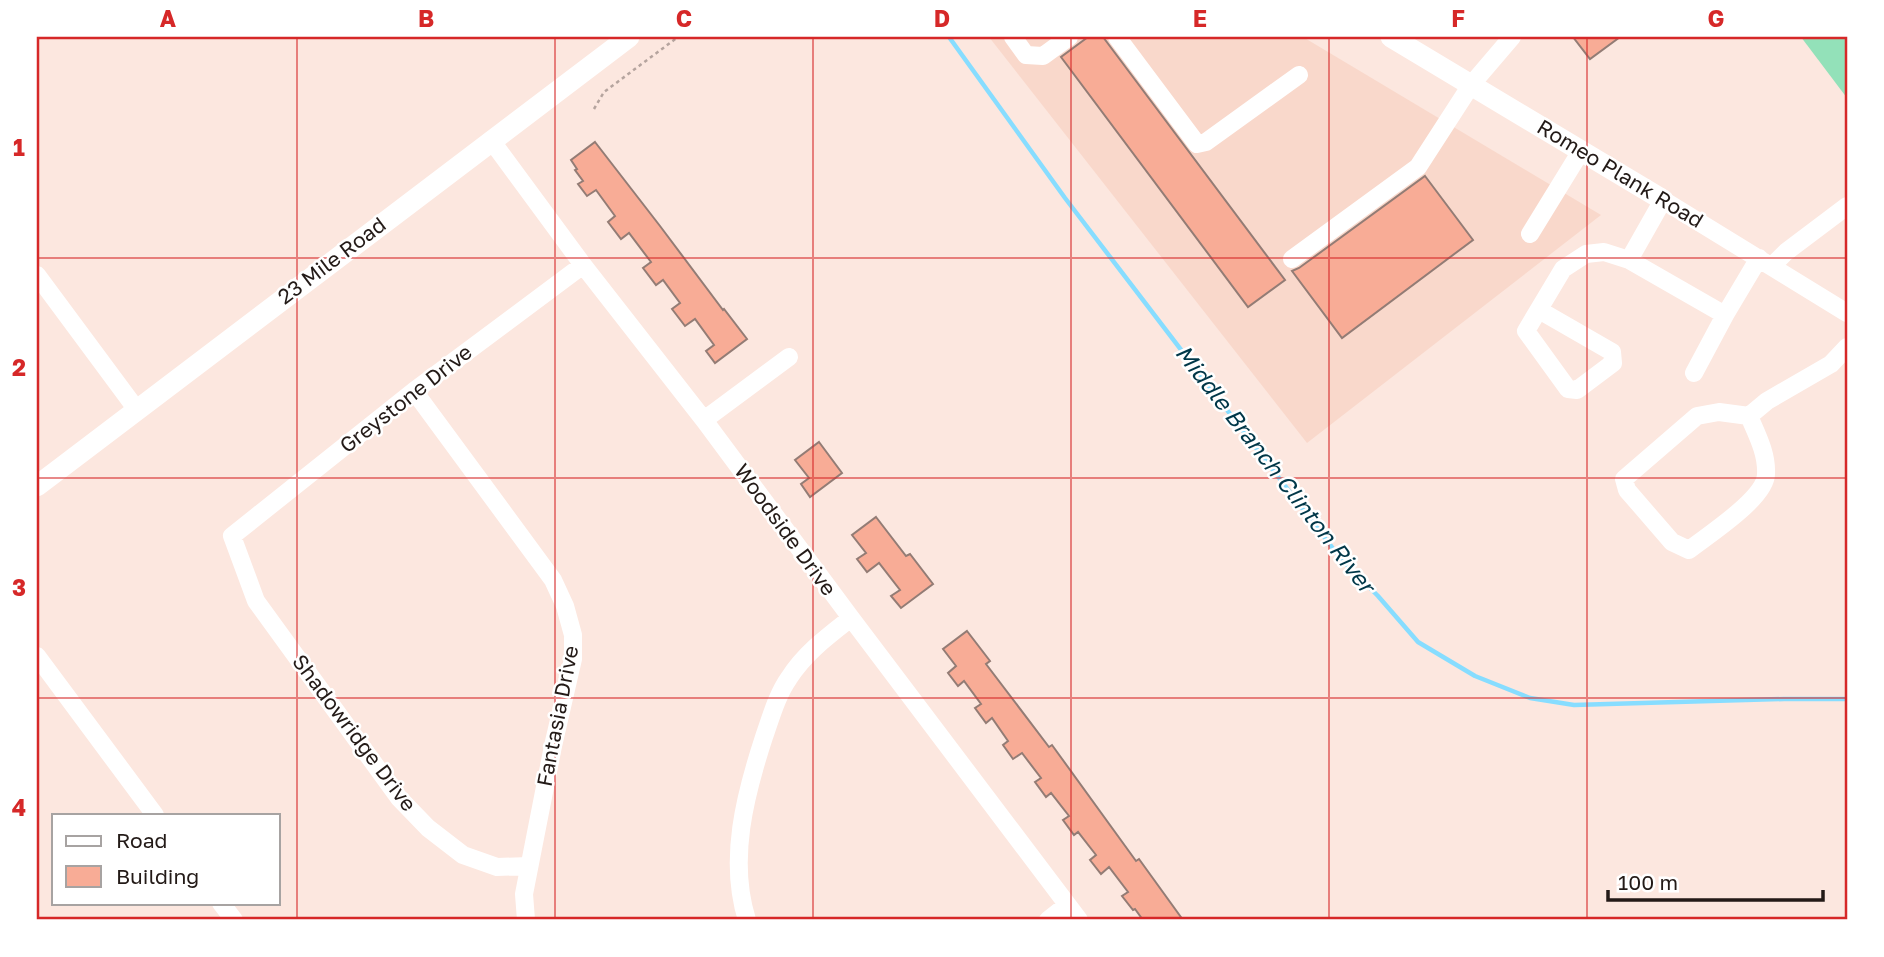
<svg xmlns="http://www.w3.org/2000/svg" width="1884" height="957" viewBox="0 0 1884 957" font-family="'Golos Text',sans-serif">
  <rect width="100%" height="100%" fill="#fce7df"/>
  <!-- built -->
  <path fill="#f9d8cb" d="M989,37H1303L1601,215L1307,443Z"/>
  <!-- green -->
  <path fill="#93e1b9" d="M1801,37H1847V98Z"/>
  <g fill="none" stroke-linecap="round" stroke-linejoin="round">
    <!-- stream -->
    <path stroke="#87ddff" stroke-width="4.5" d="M949,37L1065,198L1341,559L1378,596L1418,642L1475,676L1530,698L1574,705L1784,699H1847"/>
  </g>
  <!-- building -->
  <path fill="#f8ac96" stroke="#937c75" stroke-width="2" d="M1088,37H1103L1285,280L1248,307L1061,57Z
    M1573,37H1620L1590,59Z
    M595,142L660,226L723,310L724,309L747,339L715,363L706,351L714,345L695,319L685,326L672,309L680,303L663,280L656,285L643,268L651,262L629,233L621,239L608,222L615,216L596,190L587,196L578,184L583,181L575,170L577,169L571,160Z
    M1425,176L1473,240L1342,338L1292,271L1299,268Z
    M819,442L842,473L810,497L801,484L809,478L795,460Z
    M876,517L906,556L910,554L933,584L901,608L891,596L900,590L879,563L867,572L857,559L866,553L852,535Z
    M967,631L990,661L986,664L1049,747L1052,745L1136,861L1139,859L1183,920H1143L1135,909L1133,910L1122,896L1128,892L1109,867L1101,874L1090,860L1096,855L1078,832L1074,835L1063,820L1069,816L1051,793L1046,797L1035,782L1041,778L1022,753L1013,759L1003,745L1008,741L992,718L986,723L975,708L981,704L964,681L958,686L948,673L956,666L943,649Z"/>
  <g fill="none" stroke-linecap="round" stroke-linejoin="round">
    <!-- path -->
    <path stroke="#b5a49e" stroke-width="2.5" stroke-dasharray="3.5 3.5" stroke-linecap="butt" d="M594,109L604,92L678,37"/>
    <!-- minor -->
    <path stroke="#fff" stroke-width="18" d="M1013,37L1026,55L1043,56L1069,37
      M1117,37L1197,144L1206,142L1299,75
      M491,140L583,265L704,420L851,618L1079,920
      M1530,234L1581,151
      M1292,259L1418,167L1471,85L1512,37
      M1629,260L1725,315L1694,373
      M1772,266L1786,252L1847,206
      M37,275L137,410
      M1539,310L1612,352L1613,363L1577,390L1568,389L1526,331L1563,269L1586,254L1604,252L1629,260L1663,200L1847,313
      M1725,315L1759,258
      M414,391L553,580L565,606L573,635V659L553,746L524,894L526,920
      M1749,416C1757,435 1767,453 1766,474C1766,498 1708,535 1689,550L1672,542L1627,490L1624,479L1697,416L1719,412L1749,416L1767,401L1831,364L1847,347
      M704,420L789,357
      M37,656L155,815
      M529,866L497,867L463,855L428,828L399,798L256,601L232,536L414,391L583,265
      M221,903L234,920
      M747,920C728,860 745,795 764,737C771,717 777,695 789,678C805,653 828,636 851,618
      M1048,920L1067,905"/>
    <!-- major -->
    <path stroke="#fff" stroke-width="21" d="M1391,37L1663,200
      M37,486L629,37"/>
  </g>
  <!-- grid -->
  <path fill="none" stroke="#d62828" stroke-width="2" stroke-opacity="0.55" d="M297,37V920M555,37V920M813,37V920M1071,37V920M1329,37V920M1587,37V920M37,258H1847M37,478H1847M37,698H1847"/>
  <g text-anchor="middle" stroke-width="5" stroke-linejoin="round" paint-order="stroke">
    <!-- street labels -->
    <g font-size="21" fill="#231a17" stroke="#fff">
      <text transform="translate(1620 174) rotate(31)" y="7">Romeo Plank Road</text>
      <text transform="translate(332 261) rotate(-37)" y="7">23 Mile Road</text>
      <text transform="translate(406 399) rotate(-38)" y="7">Greystone Drive</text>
      <text transform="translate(785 530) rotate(54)" y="7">Woodside Drive</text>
      <text transform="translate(558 716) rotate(-79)" y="7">Fantasia Drive</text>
      <text transform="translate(354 733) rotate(53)" y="7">Shadowridge Drive</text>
    </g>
    <!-- water labels -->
    <g font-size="23" font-style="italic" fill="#003748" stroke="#fff">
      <text transform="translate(1275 469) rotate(52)" y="8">Middle Branch Clinton River</text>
    </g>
  </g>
  <!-- border -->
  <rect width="1884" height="957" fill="none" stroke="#ffffff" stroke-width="77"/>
  <!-- legend -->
  <rect x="52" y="814" width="228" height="91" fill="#ffffff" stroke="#a7a3a2" stroke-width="2"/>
  <rect x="66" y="836" width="35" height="10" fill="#ffffff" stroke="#a7a3a2" stroke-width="2"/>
  <text x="116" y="848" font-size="21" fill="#231a17">Road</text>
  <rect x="66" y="866" width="35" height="21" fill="#f8ac96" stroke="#a7a3a2" stroke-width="2"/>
  <text x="116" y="884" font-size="21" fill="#231a17">Building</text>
  <!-- scale -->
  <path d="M1608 890v10h215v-10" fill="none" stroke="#231a17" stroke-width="3.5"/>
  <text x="1618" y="890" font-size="21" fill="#231a17" stroke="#ffffff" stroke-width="5" paint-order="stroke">100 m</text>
  <rect x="38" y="38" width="1808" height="880" fill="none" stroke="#d62828" stroke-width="2.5"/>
  <g font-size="23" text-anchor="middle" font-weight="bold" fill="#d62828">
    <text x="168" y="27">A</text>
    <text x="426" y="27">B</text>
    <text x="684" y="27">C</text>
    <text x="942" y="27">D</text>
    <text x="1200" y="27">E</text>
    <text x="1458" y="27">F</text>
    <text x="1716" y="27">G</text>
    <text x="19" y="156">1</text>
    <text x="19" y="376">2</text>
    <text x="19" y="596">3</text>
    <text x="19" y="816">4</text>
  </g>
</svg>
